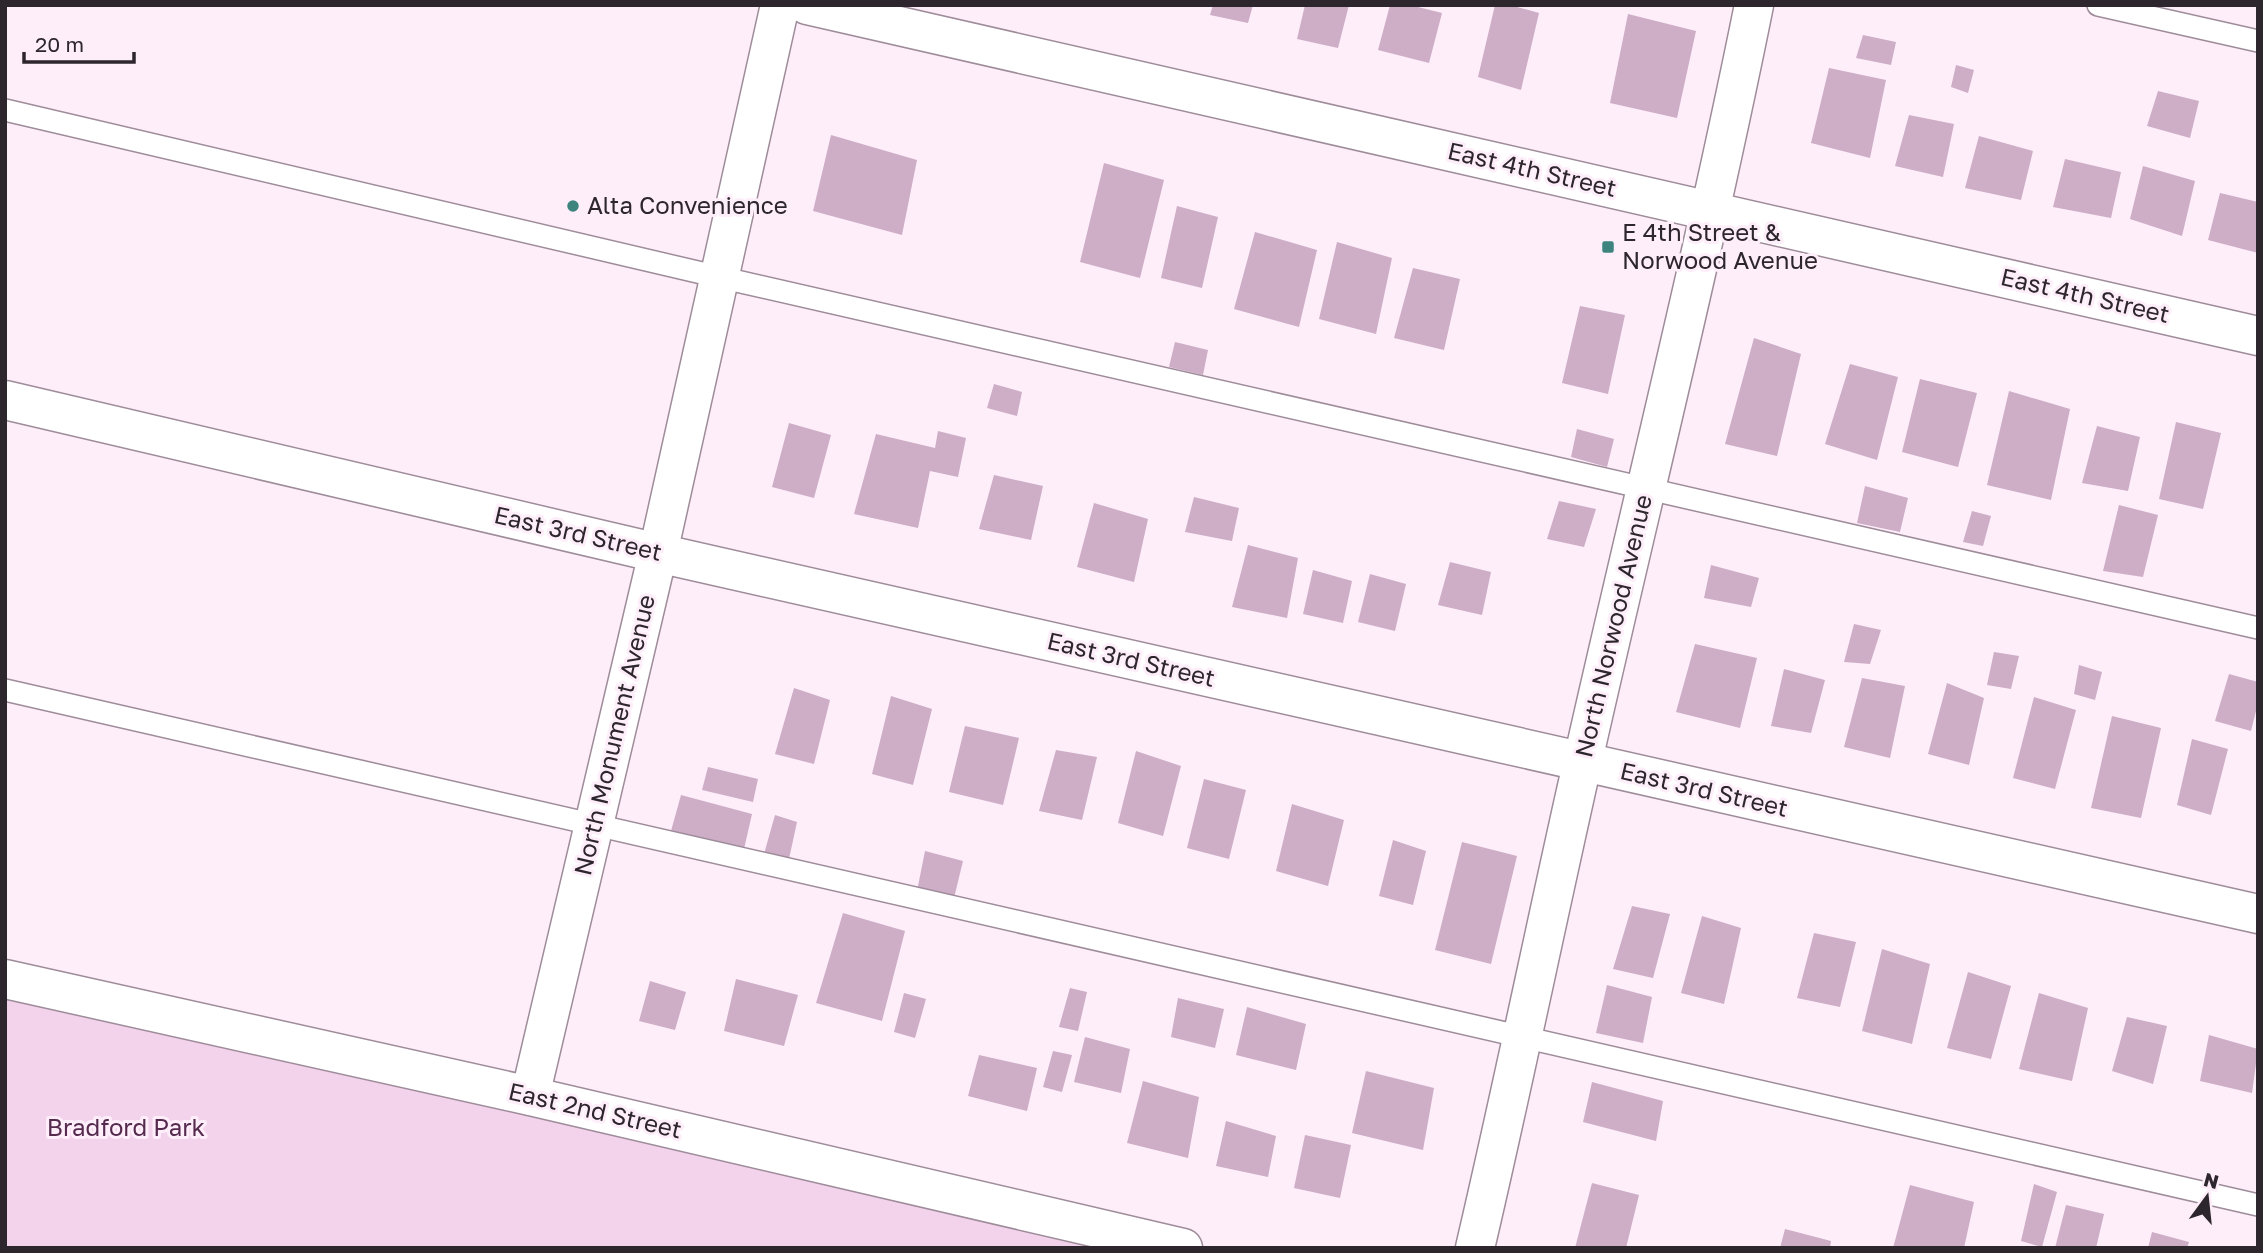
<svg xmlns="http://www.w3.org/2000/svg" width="2263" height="1253" viewBox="0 0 2263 1253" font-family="'Golos Text',sans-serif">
  <rect width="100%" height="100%" fill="#feeefa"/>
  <!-- green -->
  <path fill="#f3d3ec" d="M5,979L1183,1248H5Z"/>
  <!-- building -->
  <path fill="#ceadc7" d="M1213,5H1253L1248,23L1210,15Z
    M1305,5H1349L1338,48L1297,39Z
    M1390,5H1410L1442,13L1429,63L1378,50Z
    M1495,5H1510L1539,13L1521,90L1478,77Z
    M1628,14L1696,31L1677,118L1610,103Z
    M1863,35L1896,42L1891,65L1856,58Z
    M1956,65L1974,70L1968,93L1951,87Z
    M1829,68L1886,80L1870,158L1811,143Z
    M2158,91L2199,101L2190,138L2147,126Z
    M1909,115L1954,124L1943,177L1895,166Z
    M831,135L917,160L902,235L813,211Z
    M1979,136L2033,151L2021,200L1965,188Z
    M2065,159L2121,172L2111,218L2053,207Z
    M1104,163L1164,180L1140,278L1080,262Z
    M2143,166L2195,181L2182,236L2130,219Z
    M2220,193L2258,202V253L2208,240Z
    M1177,206L1218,217L1202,288L1161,278Z
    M1255,232L1317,250L1299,327L1234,309Z
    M1337,242L1392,258L1376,334L1319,319Z
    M1413,268L1460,279L1444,350L1394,338Z
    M1580,306L1625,315L1608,394L1562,383Z
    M1754,338L1801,354L1777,456L1725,444Z
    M1175,342L1208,350L1203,375L1169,367Z
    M1850,364L1898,377L1877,460L1825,444Z
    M1920,379L1977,393L1958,467L1902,452Z
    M994,384L1022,392L1017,416L987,408Z
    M2009,391L2070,409L2051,500L1987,485Z
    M2176,422L2221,433L2203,509L2159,499Z
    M789,423L831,435L814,498L772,487Z
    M2097,426L2140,437L2128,491L2082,483Z
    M1577,429L1614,439L1607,467L1571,457Z
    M938,431L966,438L958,477L930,471L918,528L854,514L876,434L935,448Z
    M994,475L1043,486L1031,540L979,529Z
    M1865,486L1908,498L1900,532L1857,523Z
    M1194,497L1239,508L1232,541L1185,532Z
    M1559,501L1596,509L1584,547L1547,539Z
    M1094,503L1148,519L1134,582L1077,567Z
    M2119,505L2158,515L2143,577L2103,571Z
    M1972,511L1991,516L1983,546L1963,542Z
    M1248,545L1298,558L1287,618L1232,607Z
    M1450,562L1491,572L1482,615L1438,605Z
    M1711,565L1759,578L1751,607L1704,598Z
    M1313,570L1352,581L1343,623L1303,614Z
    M1370,574L1406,584L1395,631L1358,622Z
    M1854,624L1881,630L1870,664L1844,662Z
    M1695,644L1757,658L1740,728L1676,712Z
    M1994,652L2019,656L2011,689L1987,685Z
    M2079,665L2102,672L2095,700L2074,694Z
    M1784,669L1825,680L1811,733L1771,726Z
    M2229,674L2258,682V703L2251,731L2215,721Z
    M1862,678L1905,686L1890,758L1844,747Z
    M1947,683L1984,698L1969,765L1928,754Z
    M794,688L830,700L814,764L775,754Z
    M891,696L932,709L913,785L872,774Z
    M2034,697L2076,710L2055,789L2013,778Z
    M2112,716L2161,728L2141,818L2091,808Z
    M965,726L1019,738L1003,805L949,792Z
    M2192,739L2228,749L2211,815L2177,805Z
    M1056,750L1097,757L1082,820L1039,811Z
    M1136,751L1181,766L1163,836L1118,823Z
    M708,767L758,779L753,802L702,790Z
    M1204,779L1246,790L1229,859L1187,848Z
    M681,795L752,814L744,849L671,831Z
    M1292,804L1344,820L1328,886L1276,871Z
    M775,815L797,822L789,859L764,854Z
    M1393,840L1426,851L1413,905L1379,896Z
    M1462,842L1517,856L1491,964L1435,950Z
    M925,851L963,861L954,898L917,891Z
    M1632,906L1670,914L1653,978L1613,969Z
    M843,913L905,931L882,1021L816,1003Z
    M1702,916L1741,928L1724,1004L1681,993Z
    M1814,933L1856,942L1840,1007L1797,998Z
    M1882,949L1930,964L1912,1044L1862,1031Z
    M1968,972L2011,986L1991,1059L1947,1048Z
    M736,979L798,995L784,1046L724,1031Z
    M650,981L686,992L675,1030L639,1021Z
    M1607,985L1652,997L1643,1043L1596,1033Z
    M1070,988L1087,992L1078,1031L1059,1027Z
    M904,993L926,999L915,1038L894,1032Z
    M2039,993L2088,1008L2072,1081L2019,1069Z
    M1178,998L1224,1009L1215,1048L1171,1037Z
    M1247,1007L1306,1024L1296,1070L1236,1055Z
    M2127,1017L2167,1026L2153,1084L2112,1071Z
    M2209,1035L2258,1049L2252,1093L2200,1081Z
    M1085,1037L1130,1049L1121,1093L1074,1082Z
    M1053,1051L1072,1055L1062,1092L1043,1087Z
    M979,1055L1037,1068L1027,1111L968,1096Z
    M1366,1071L1434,1088L1423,1150L1352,1133Z
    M1143,1081L1199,1097L1188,1158L1127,1143Z
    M1592,1082L1663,1101L1656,1141L1583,1122Z
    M1226,1121L1276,1136L1268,1177L1216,1166Z
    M1305,1135L1351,1145L1340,1198L1294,1188Z
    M1592,1183L1639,1195L1626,1248H1575Z
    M2034,1184L2057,1192L2042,1247L2021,1241Z
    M1910,1185L1974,1202L1964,1248H1893Z
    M2066,1205L2104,1214L2096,1248H2055Z
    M1785,1229L1831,1241L1830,1248H1780Z
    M2152,1232L2189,1242L2187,1248H2148Z"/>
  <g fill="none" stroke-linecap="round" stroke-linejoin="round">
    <!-- service casing -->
    <g stroke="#9e8c9a" stroke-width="24">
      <path id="service" d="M2098,5L2258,41
        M5,110L719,277L2258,628
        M5,690L2258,1205"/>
    </g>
    <!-- minor casing -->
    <g stroke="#9e8c9a" stroke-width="41">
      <path id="minor" d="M5,400L658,553L2258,914
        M5,979L530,1096L1183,1248
        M530,1096L658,553L780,5"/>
    </g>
    <!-- tertiary casing -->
    <g stroke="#9e8c9a" stroke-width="41">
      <path id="tertiary" d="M1475,1248C1513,1086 1546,923 1583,760C1640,508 1703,258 1754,5"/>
    </g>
    <!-- primary casing -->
    <g stroke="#9e8c9a" stroke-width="41">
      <path id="primary" d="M807,5L2258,336"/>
    </g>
    <!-- service -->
    <use href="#service" stroke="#fff" stroke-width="21"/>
    <!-- minor -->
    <use href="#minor" stroke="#fff" stroke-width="38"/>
    <!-- tertiary -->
    <use href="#tertiary" stroke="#fff" stroke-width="38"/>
    <!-- primary -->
    <use href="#primary" stroke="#fff" stroke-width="38"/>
  </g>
  <!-- markers -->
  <g fill="#3d847f" stroke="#feeefa" stroke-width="2.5">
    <circle cx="573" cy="206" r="7"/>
    <rect x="1601" y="240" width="14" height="14" rx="3.5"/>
  </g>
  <g text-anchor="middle" stroke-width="6" stroke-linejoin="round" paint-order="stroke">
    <!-- street labels -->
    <g font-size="24" fill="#2d262c" stroke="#feeefa">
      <text transform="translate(1532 170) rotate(13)" y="8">East 4th Street</text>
      <text transform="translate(2085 296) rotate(13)" y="8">East 4th Street</text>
      <text transform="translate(578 534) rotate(13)" y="8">East 3rd Street</text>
      <text transform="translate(1614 626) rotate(-77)" y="8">North Norwood Avenue</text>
      <text transform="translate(1131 660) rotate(13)" y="8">East 3rd Street</text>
      <text transform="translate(615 735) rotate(-77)" y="8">North Monument Avenue</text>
      <text transform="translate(1704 790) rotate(13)" y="8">East 3rd Street</text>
      <text transform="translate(595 1111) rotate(13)" y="8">East 2nd Street</text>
    </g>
    <!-- poi labels -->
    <g font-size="24" fill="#2d262c" stroke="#feeefa" text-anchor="start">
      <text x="587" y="214">Alta Convenience</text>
      <text x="1622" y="241">E 4th Street &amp;<tspan x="1622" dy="28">Norwood Avenue</tspan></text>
    </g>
    <!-- park labels -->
    <g font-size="24" fill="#552a4e" stroke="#feeefa">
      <text x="126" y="1136">Bradford Park</text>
    </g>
  </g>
  <!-- border -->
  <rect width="2263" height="1253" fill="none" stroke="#2d262c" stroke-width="14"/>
  <!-- north arrow -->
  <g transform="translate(2207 1197) rotate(15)" stroke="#feeefa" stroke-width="5" paint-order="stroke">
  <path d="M0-5L12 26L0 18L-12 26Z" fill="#2d262c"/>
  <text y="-10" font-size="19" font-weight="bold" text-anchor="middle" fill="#2d262c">N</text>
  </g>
  <!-- scale -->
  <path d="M24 52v10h110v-10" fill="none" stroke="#2d262c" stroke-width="3.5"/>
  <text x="35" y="52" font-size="21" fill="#2d262c" stroke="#feeefa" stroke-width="5" paint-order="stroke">20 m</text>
</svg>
